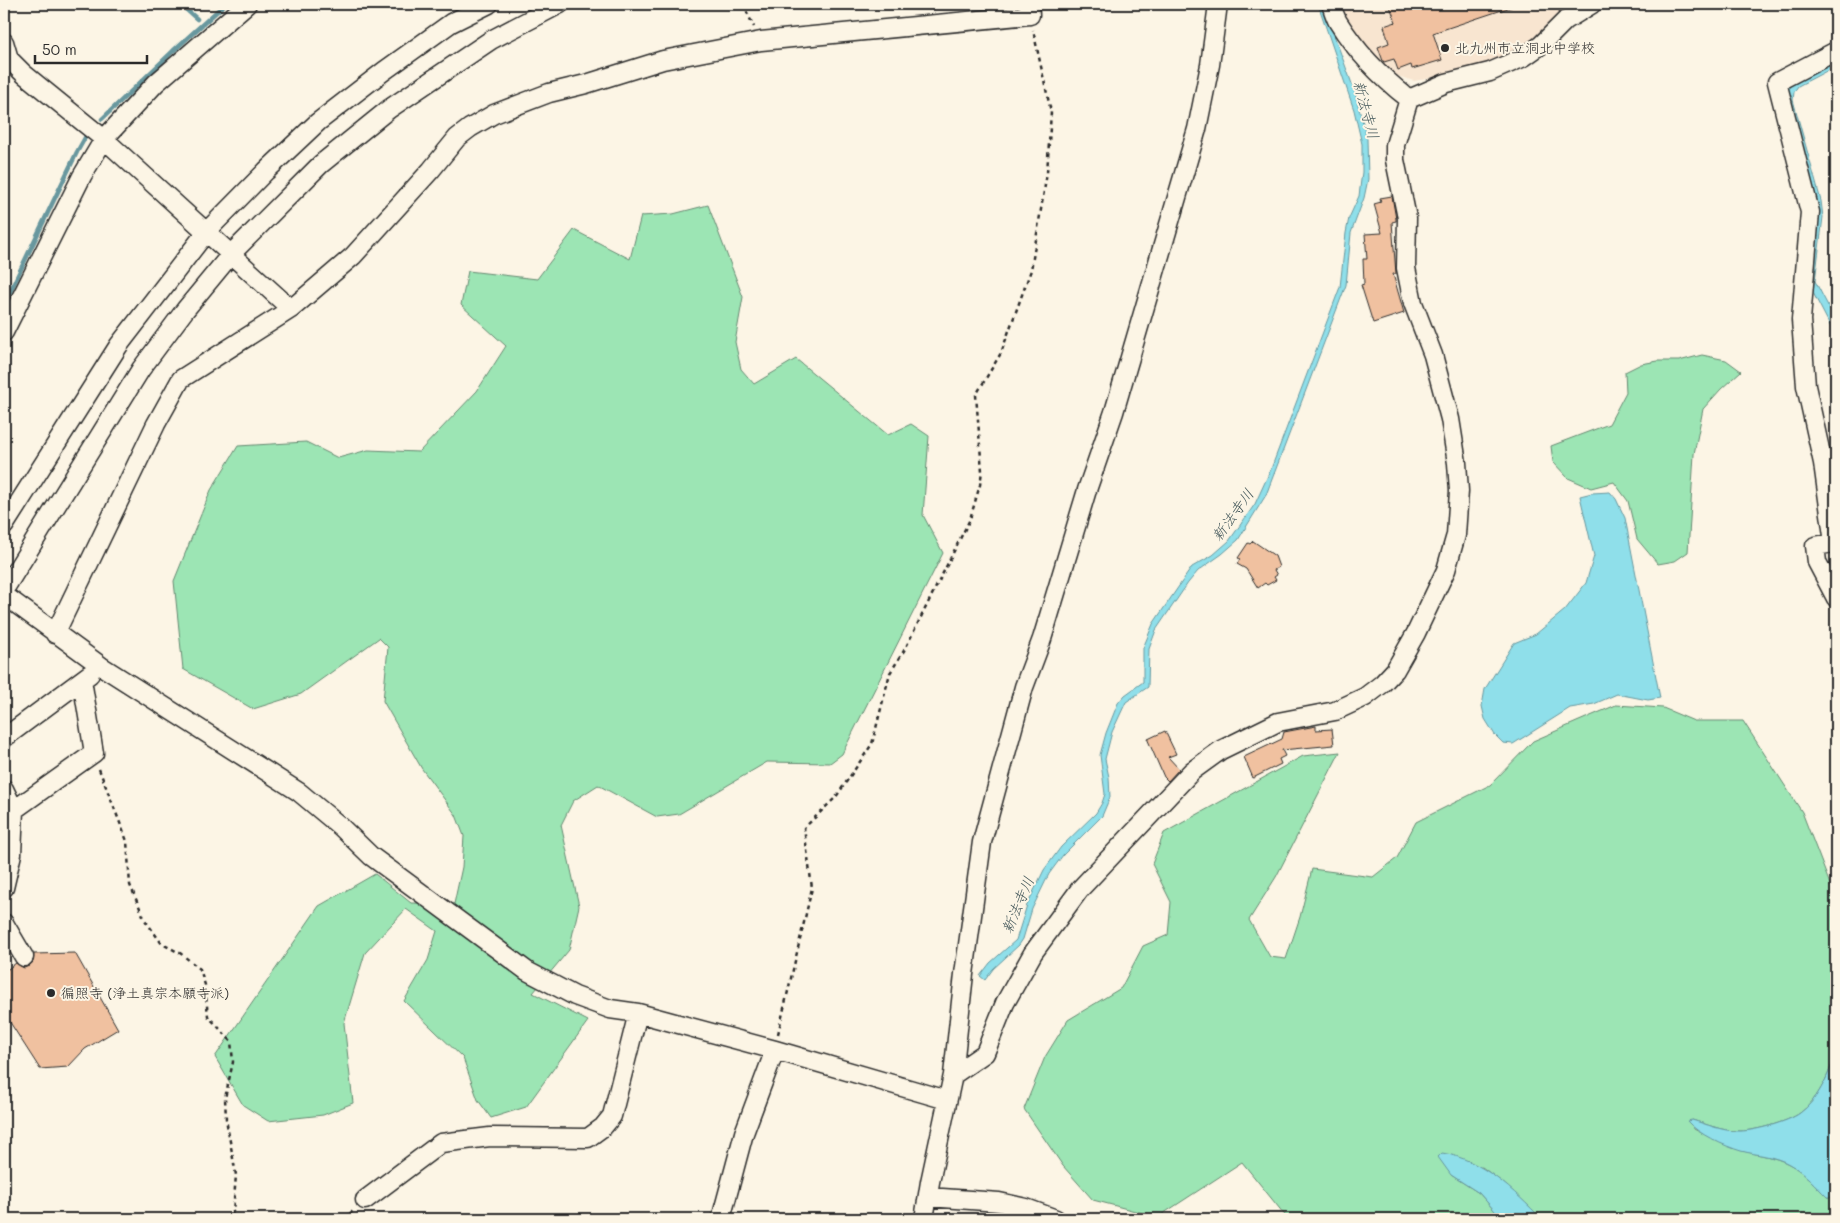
<svg xmlns="http://www.w3.org/2000/svg" width="1840" height="1223" viewBox="0 0 1840 1223" font-family="Mali,'Klee One',sans-serif">
  <rect width="100%" height="100%" fill="#fcf5e5"/>
  <filter id="ink" filterUnits="userSpaceOnUse"><feTurbulence type="fractalNoise" baseFrequency=".02" numOctaves="2"/><feDisplacementMap in="SourceGraphic" scale="10" xChannelSelector="R" yChannelSelector="G"/><feConvolveMatrix kernelMatrix="1 2 1 2 8 2 1 2 1" color-interpolation-filters="sRGB"/></filter>
  <g filter="url(#ink)">
    <!-- built -->
    <path fill="#f8e5d0" d="M1336,4H1578L1535,42L1500,61L1448,75L1414,81L1394,75L1355,39Z"/>
    <!-- green -->
    <path fill="#9ce5b4" stroke="#648870" d="M708,205L743,297L735,342L741,369L754,384L796,359L888,435L911,424L929,436L923,515L943,553L842,754L830,763L767,762L679,814L657,817L598,785L573,801L561,825L579,906L569,950L533,993L588,1021L526,1107L491,1118L478,1100L463,1058L404,1001L428,960L437,931L406,909L365,953L344,1023L353,1103L323,1115L268,1121L243,1105L215,1057L319,906L375,874L411,903L454,904L462,867L464,836L456,815L422,769L383,701L388,647L379,638L301,694L253,709L183,669L174,581L211,490L238,446L306,442L338,458L368,450L419,452L477,391L506,346L461,305L468,271L537,279L574,230L630,259L641,216L673,214Z
      M1702,355L1726,360L1741,371L1721,389L1703,409L1694,454L1688,552L1675,561L1658,564L1637,539L1628,501L1614,482L1591,488L1568,478L1553,462L1551,446L1609,424L1626,392L1625,372L1641,364L1658,361H1679Z
      M1616,705L1663,708L1694,721H1743L1802,812L1831,887L1836,889V1058H1834C1828,1077 1817,1101 1800,1113C1788,1122 1752,1132 1737,1131C1722,1131 1706,1124 1692,1120L1694,1129C1709,1137 1724,1145 1740,1150C1756,1155 1774,1156 1789,1164C1803,1171 1816,1186 1827,1197H1836V1219H1542L1503,1183L1482,1167L1451,1175L1479,1193L1502,1219H1288L1242,1162L1158,1217L1093,1200L1063,1166L1024,1109L1045,1057L1068,1020L1121,988L1143,946L1168,935L1171,902L1152,864L1164,833L1303,756L1340,752L1276,877L1249,920L1270,957L1286,959L1300,917L1312,869L1373,877L1397,858L1416,822L1490,785L1533,741Z"/>
    <!-- water -->
    <path fill="#8fdfea" stroke="#67979e" d="M1318,4H1325L1331,27L1355,92L1367,139L1368,179L1364,198L1351,233L1346,285L1266,495L1238,540L1222,554L1198,571L1188,583L1156,630L1149,649L1148,687L1126,702L1112,732L1105,759L1109,777L1110,797L1102,816L1063,855L1049,874L1032,909L1023,939L1019,945L993,969L985,980L980,976L990,963L1016,940L1027,905L1044,870L1061,847L1096,813L1102,803L1105,794L1100,755L1106,733L1118,703L1125,695L1143,682V648L1153,624L1192,567L1213,555L1229,541L1255,504L1271,469L1340,287L1346,233L1349,218L1359,196L1362,172V144L1354,110Z
      M1836,58V66L1798,86L1794,92L1793,100L1821,201L1823,217L1815,281L1836,321V337L1809,285L1814,242L1787,92L1792,82Z
      M1610,492L1616,499L1625,518L1660,698L1648,700L1617,694L1594,704L1570,708L1513,744L1503,743L1495,735L1485,719L1482,706L1485,689L1514,643L1536,634L1565,610L1586,583L1594,556L1580,496L1592,493Z
      M1835,1058H1836V1197H1827C1816,1186 1804,1172 1789,1164C1775,1156 1757,1155 1741,1151C1724,1146 1698,1134 1687,1121L1692,1120C1706,1124 1722,1131 1737,1131C1752,1132 1788,1122 1800,1113C1818,1100 1827,1077 1835,1058Z
      M1442,1153C1482,1159 1514,1191 1542,1219H1502L1479,1193L1451,1175L1438,1157Z"/>
    <g fill="none" stroke-linecap="round" stroke-linejoin="round">
      <!-- stream -->
      <path stroke="#67979e" stroke-width="4.5" d="M180,4L197,19
        M102,119L173,51L225,4
        M4,304L77,152L86,136"/>
    </g>
    <!-- building -->
    <path fill="#f0c1a0" stroke="#2b2b2b" d="M1389,4H1513L1514,6L1433,33L1442,60L1412,69L1411,65L1398,70L1394,59L1384,62L1383,61L1378,47L1389,43L1384,26L1396,22Z
      M1392,196L1396,219V221L1392,222L1396,274H1393L1404,313L1373,323L1361,285L1364,284L1363,259H1367L1365,234L1382,233L1374,204L1381,202L1380,198Z
      M1253,541L1275,556L1279,567L1274,570L1277,575L1274,577L1276,580L1267,585L1265,583L1258,588L1246,569L1237,564L1240,559L1238,558L1248,543L1250,544Z
      M1316,726V730L1332,729L1334,745L1282,750L1285,756L1279,759L1281,764L1253,778L1244,757L1282,739L1284,732Z
      M1165,731L1176,754L1168,757L1179,769L1168,781L1164,777L1147,738L1148,739Z
      M75,953L118,1029L85,1049L68,1067L40,1069L4,1013V972L16,963L24,968L29,966L33,962L34,954Z"/>
    <g fill="none" stroke-linecap="round" stroke-linejoin="round">
      <!-- minor casing -->
      <g stroke="#2b2b2b" stroke-width="21">
        <path id="minor" d="M1331,4C1333,10 1335,17 1338,22C1356,51 1382,78 1409,99
          M4,42L9,59L24,74L104,139L291,309
          M1836,51L1777,82L1810,212L1801,320L1806,386L1823,463L1834,543L1815,546L1817,562L1836,598
          M4,332L82,176L104,139L156,83L247,4
          M4,526L119,345L207,231L266,171L318,122L384,71L451,23L489,4
          M4,590L141,369L185,310L232,253L321,164L389,109L491,40L560,4
          M4,595L101,666L299,792L341,827L371,856L527,971L575,996L610,1009L638,1013L775,1050L947,1100
          M55,634L156,424L181,379L291,309L353,256L431,170L457,138L470,128L494,114L549,93L586,84L663,60L761,41L1030,15L1029,4
          M4,738L90,674
          M4,789L14,810L94,753L82,680
          M4,888L12,854L14,810
          M4,923L24,957
          M953,1075L985,1053L1005,1003L1033,953L1080,889L1192,771L1221,750L1278,722L1335,711L1365,697L1382,684L1395,670L1416,633L1446,570L1456,535L1459,491L1457,463L1450,419L1433,355L1413,303L1406,268L1407,218L1395,160V145L1409,99L1446,83L1490,72L1524,57L1541,45L1566,20L1592,4
          M928,1197L999,1202L1026,1208L1056,1219
          M365,1200L441,1143L490,1137L588,1138L603,1127L612,1116L638,1013
          M721,1219L744,1133L775,1050
          M924,1219L930,1182L953,1075L964,974L982,842L1024,687L1042,639L1087,490L1114,412L1197,129L1210,65L1218,4"/>
      </g>
      <!-- path -->
      <path stroke="#2b2b2b" stroke-width="2.5" stroke-dasharray="4 4" stroke-linecap="butt" d="M743,4L754,27
        M99,769L127,841L130,885L145,920L162,944L180,953L200,969L205,985L208,1016L231,1041L233,1062L225,1098L226,1119L236,1175L233,1212L228,1219
        M778,1034L812,888L804,828L836,797L872,744L890,673L905,649L970,519L980,485L982,471L976,395L1001,353L1031,270L1047,173L1051,112L1033,30
        M343,1219L353,1211"/>
      <!-- minor -->
      <use href="#minor" stroke="#fcf5e5" stroke-width="18"/>
    </g>
  </g>
  <!-- markers -->
  <g fill="#2b2b2b" stroke="#fcf5e5" stroke-width="2">
    <circle cx="1445" cy="48" r="5"/>
    <circle cx="51" cy="993" r="5"/>
  </g>
  <g text-anchor="middle" stroke-width="4" stroke-linejoin="round" paint-order="stroke">
    <!-- poi labels -->
    <g font-size="14" fill="#2b2b2b" stroke="#fcf5e5" text-anchor="start">
      <text x="1455" y="53">北九州市立洞北中学校</text>
      <text x="61" y="998">徧照寺 (浄土真宗本願寺派)</text>
    </g>
    <!-- water labels -->
    <g font-size="15" font-style="italic" fill="#44585b" stroke="#fcf5e5">
      <text transform="translate(1366 110) rotate(75)" y="5">新法寺川</text>
      <text transform="translate(1233 515) rotate(-54)" y="5">新法寺川</text>
      <text transform="translate(1018 905) rotate(-67)" y="5">新法寺川</text>
    </g>
  </g>
  <!-- margin -->
  <rect width="1840" height="1223" fill="none" stroke="#fcf5e5" stroke-width="20"/>
  <rect x="10" y="10" width="1820" height="1203" fill="none" stroke="#2b2b2b" stroke-width="2" filter="url(#ink)"/>
  <!-- scale -->
  <path d="M35 55v8h112v-8" fill="none" stroke="#2b2b2b" stroke-width="2.5"/>
  <text x="42" y="55" font-size="15" fill="#2b2b2b" stroke="#fcf5e5" stroke-width="4" paint-order="stroke">50 m</text>
</svg>
